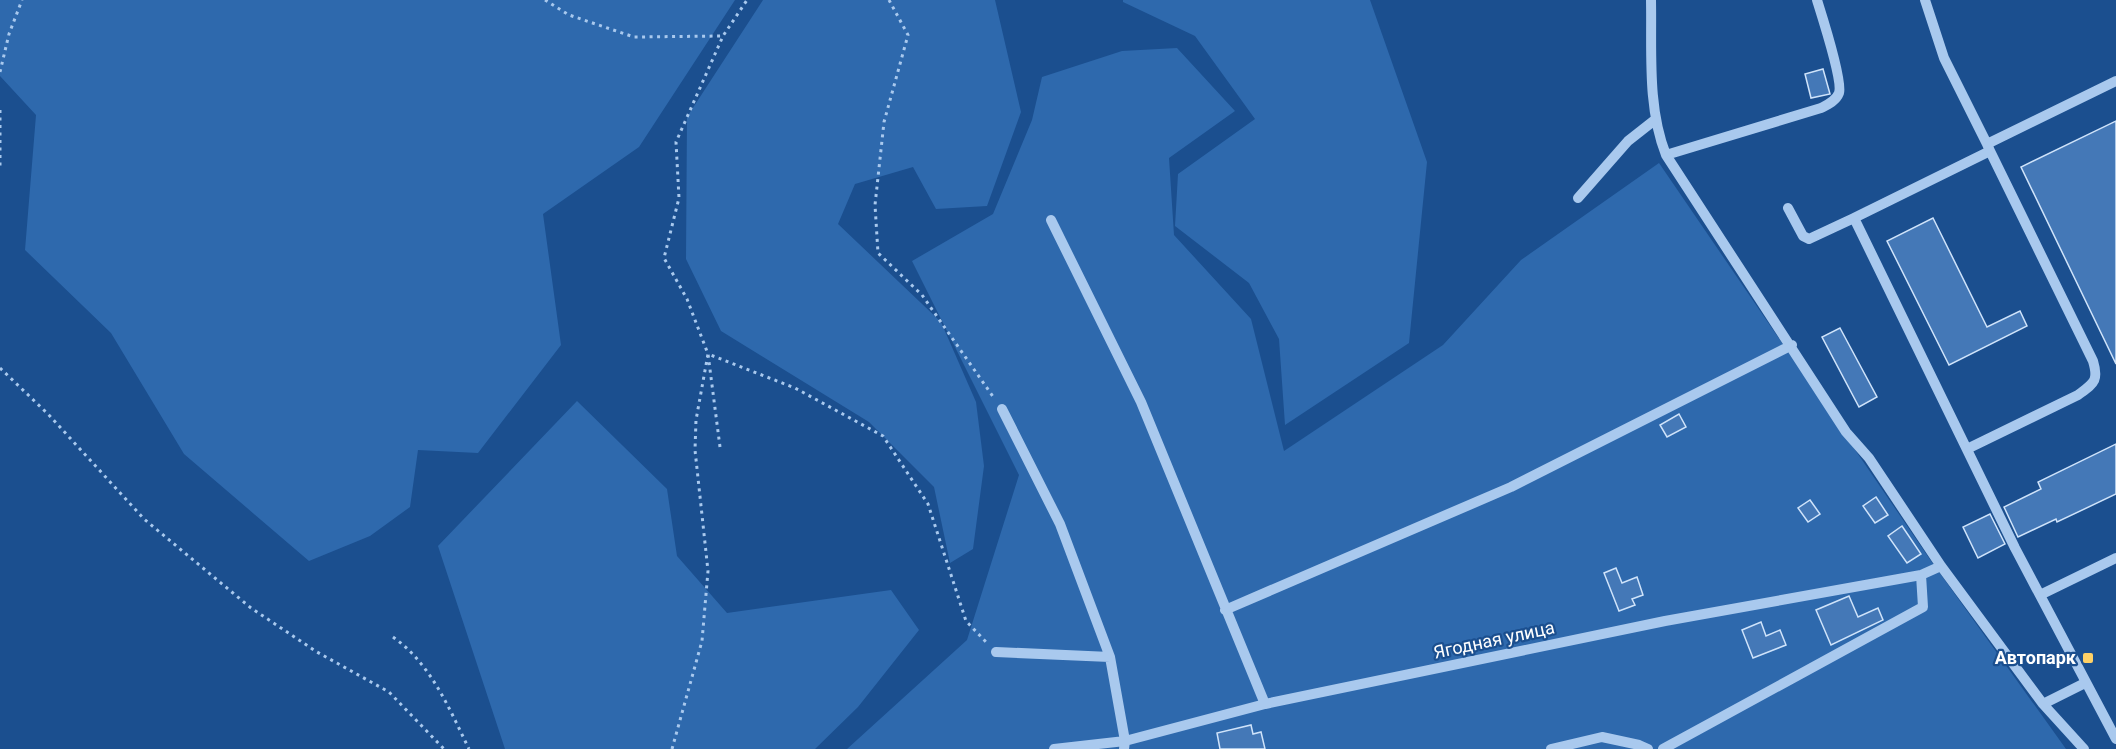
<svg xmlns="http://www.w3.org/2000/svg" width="2116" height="749" viewBox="0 0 2116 749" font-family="Roboto,sans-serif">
  <rect width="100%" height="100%" fill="#1b4f8f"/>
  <!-- green -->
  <path fill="#2e69ad" d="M0,0H735L639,147L543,214L561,345L478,453L418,450L410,507L370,536L309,561L184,454L111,333L25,250L36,115L0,76Z
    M763,0H995L1021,112L987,206L936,209L913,167L855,184L838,224L941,322L976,402L984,466L973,549L950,563L934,487L869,422L721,331L686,259L687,117Z
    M1123,0H1370L1427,162L1409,343L1285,425L1279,339L1249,283L1175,226L1178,174L1255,119L1195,36L1123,2Z
    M1177,48L1235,111L1169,158L1174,235L1251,319L1284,451L1443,345L1521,260L1659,163L1929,558L2066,749H847L967,640L1019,475L912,261L993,214L1032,120L1042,77L1122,51Z
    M577,401L667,489L677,556L727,613L891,590L919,630L858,707L815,749H505L438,546Z"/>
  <!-- building -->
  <path fill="#4478b7" stroke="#cfe3fa" stroke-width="1.5" d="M1823,69L1830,94L1811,98L1805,74Z
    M2116,121V364L2021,167Z
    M1933,218L1987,327L2020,311L2027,326L1949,365L1887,241Z
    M1840,328L1877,397L1859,407L1822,337Z
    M1679,414L1686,427L1667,437L1660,425Z
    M2116,444V494L2057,522L2056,519L2018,537L2004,507L2041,489L2038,482Z
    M1876,497L1888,515L1875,523L1863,506Z
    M1810,500L1820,514L1808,522L1798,508Z
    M1990,514L2005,544L1978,558L1963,527Z
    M1902,526L1921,554L1907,563L1888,536Z
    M1616,568L1622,583L1637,577L1643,595L1632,599L1635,605L1619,611L1604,573Z
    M1849,596L1858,617L1878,608L1883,620L1831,645L1816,610Z
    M1761,622L1766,636L1780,630L1786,645L1753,658L1742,630Z
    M1251,725L1253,734L1261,732L1265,749H1220L1217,733Z"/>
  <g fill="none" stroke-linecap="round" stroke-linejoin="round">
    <!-- path -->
    <path stroke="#a9c9ee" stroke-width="3" stroke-dasharray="3 4.5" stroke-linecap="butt" d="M545,0L569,15L634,37L723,36
      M889,0L908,35L884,122L875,205L878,253L922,295L994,398
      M0,72L9,34L22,0
      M0,110V168
      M0,368L48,414L144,519L251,608L317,652L389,692L444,749
      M720,447L708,354L687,299L664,258L679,198L676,142L723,36L747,0
      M393,637C431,664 449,708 469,749
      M672,749L702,641L708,571L695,450L696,420L708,354L795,388L883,436L928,504L966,621L986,642"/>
    <!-- minor -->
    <path stroke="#a9c9ee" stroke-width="10" d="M1651,0C1652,51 1647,107 1666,155L1846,432L1869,458L1941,566L2043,704L2084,749
      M1925,0L1944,58L1987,144
      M2116,81L1987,144L1990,151L1854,218L2015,548L2116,739
      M1666,155L1821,108C1827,105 1836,101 1839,93C1843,81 1822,16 1817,0
      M1578,198L1628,141L1656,119
      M1788,208L1803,236L1809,239L1854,218
      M1051,220L1141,402L1265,704
      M1002,409L1060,524L1110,657L1125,741L1124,749
      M1967,449L2078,395C2094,383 2099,381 2093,361L1990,151
      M2040,595L2116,558
      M1225,610L1511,487L1792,345
      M996,652L1110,657
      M2043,704L2085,683
      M1054,749L1125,741L1265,704L1665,621L1921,575L1941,566
      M1551,749L1602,737L1639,745L1648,749
      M1663,749L1923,607L1921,575"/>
  </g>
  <!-- markers -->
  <rect fill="#ffd166" stroke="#1b4f8f" stroke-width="2" x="2082" y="652" width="12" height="12" rx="3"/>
  <g text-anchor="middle" stroke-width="4.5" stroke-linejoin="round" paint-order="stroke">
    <!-- street labels -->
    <g font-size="18" fill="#fff" stroke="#1b4f8f">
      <text transform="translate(1494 640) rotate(-12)" y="6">Ягодная улица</text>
    </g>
    <!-- poi labels -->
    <g font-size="18" font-weight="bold" fill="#fff" stroke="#1b4f8f" text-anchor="end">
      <text x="2076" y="664">Автопарк</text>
    </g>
  </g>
</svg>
